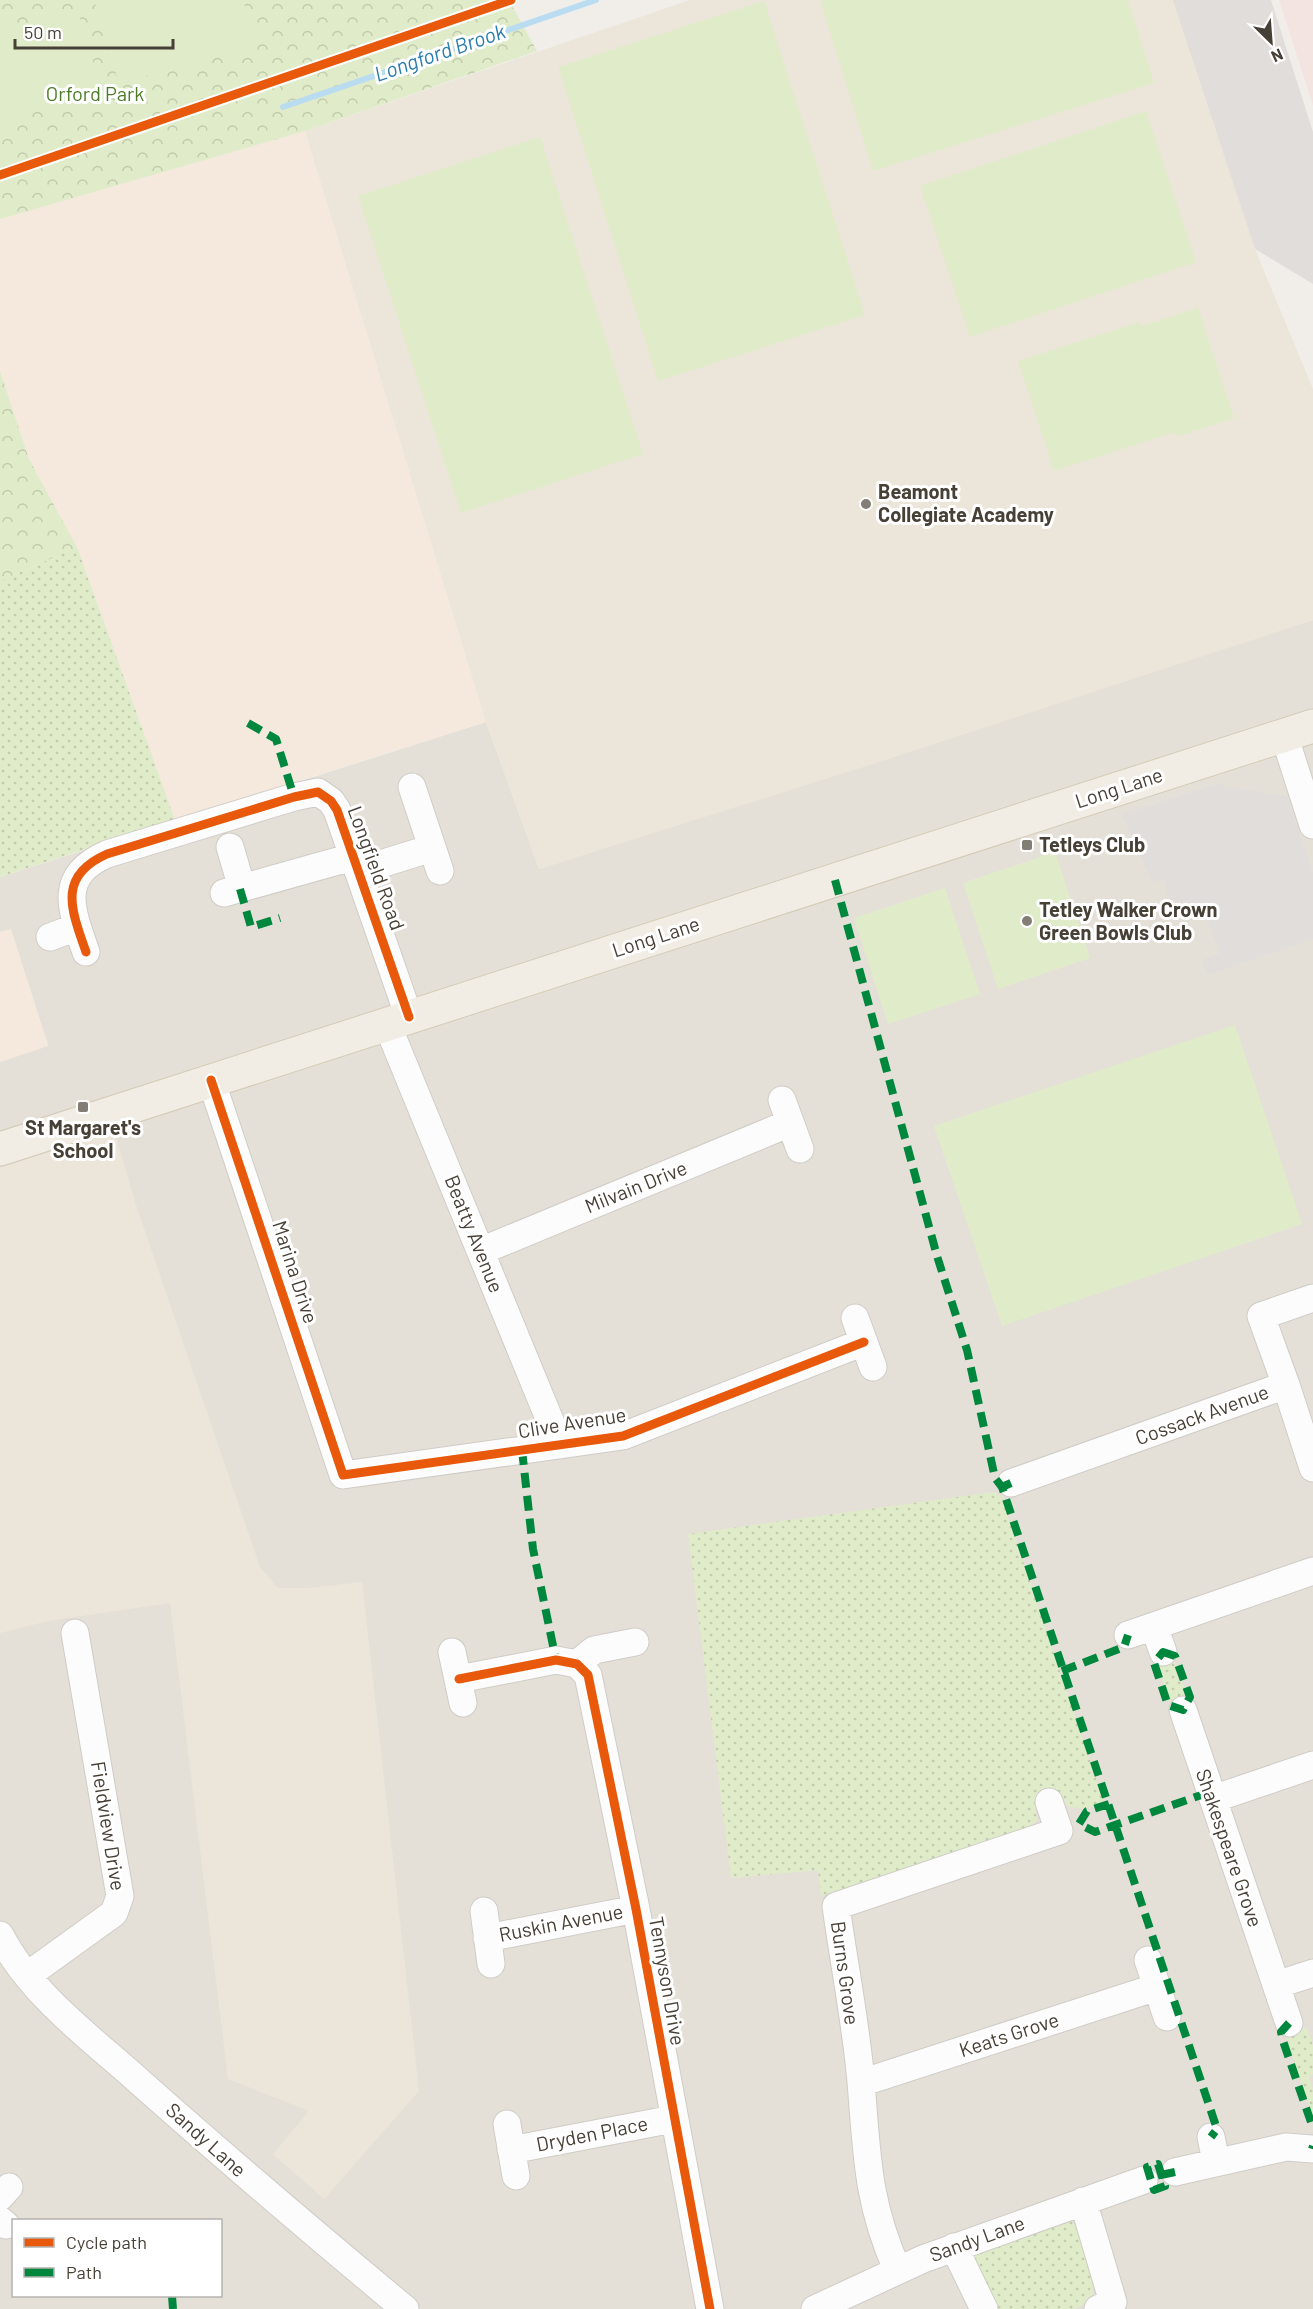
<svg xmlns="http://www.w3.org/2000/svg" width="1313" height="2309" viewBox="0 0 1313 2309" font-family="Barlow,sans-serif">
  <defs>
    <pattern id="grass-dots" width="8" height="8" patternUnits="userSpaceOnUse" patternTransform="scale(1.5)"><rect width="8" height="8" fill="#e0ecc9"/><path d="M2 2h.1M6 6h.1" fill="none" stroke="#c2cbad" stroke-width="1.8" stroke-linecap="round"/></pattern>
    <pattern id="park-crowns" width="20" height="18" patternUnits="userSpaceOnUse" patternTransform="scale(1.5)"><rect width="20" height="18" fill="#e0ecc9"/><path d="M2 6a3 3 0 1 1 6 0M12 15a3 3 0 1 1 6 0" fill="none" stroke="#c2cbad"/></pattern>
  </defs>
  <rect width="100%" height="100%" fill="#f1eeea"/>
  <!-- residential -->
  <path fill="#e5e0d7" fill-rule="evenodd" d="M1313,620V2309H0V1062L48,1045L11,930L0,932V877L486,722L539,869ZM14,2220H220V2296H14Z"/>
  <!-- commercial -->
  <path fill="#f4e9dc" d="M305,131L486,722L175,820L77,547L29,459L0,371V219Z
    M11,929L48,1046L0,1062V932Z"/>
  <!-- education -->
  <path fill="#ece5d9" d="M690,0H1175L1255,249L1313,389V620L873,764L539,869L486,722L305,131Z
    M114,1131L137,1208L260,1567L278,1588H308L362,1582L419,2091L324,2199L273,2154L309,2111L228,2079L170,1603L48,1621L0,1633V1168Z"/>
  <!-- medical -->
  <path fill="#f3e4e1" d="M1279,0H1313V106Z"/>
  <!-- grass -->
  <path fill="url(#grass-dots)" d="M77,547L175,820L0,877V581Z
    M994,1492L1001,1496L1104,1802L1084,1809L1067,1806L1063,1796L1035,1805L1037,1820L1028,1828L821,1896L818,1870L731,1878L688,1534Z
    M1174,1659L1187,1696L1170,1702L1157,1665Z
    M1307,2028L1313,2046V2074L1309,2076L1313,2090V2117L1285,2035Z
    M1070,2220L1081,2231L1094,2279L1092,2295L1086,2303L1075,2309H995L977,2273L975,2256L983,2247Z"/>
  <!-- park -->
  <path fill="url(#park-crowns)" d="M0,0H509L537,51L305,131L0,219Z
    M0,371L29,459L77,547L0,581Z"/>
  <!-- pitch -->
  <path fill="#e0ecc9" d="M107,0H243L256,44L119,84L95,3Z
    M820,0H1128L1154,83L873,171Z
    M764,1L865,315L658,381L558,67Z
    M77,9L102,90L0,121V32Z
    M1146,111L1196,262L970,337L920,186Z
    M540,137L643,454L461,513L358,196Z
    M1198,308L1234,418L1177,437L1175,432L1054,471L1018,361L1140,322L1142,326Z
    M1055,852L1090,958L998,989L963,883Z
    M945,888L980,994L888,1024L854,918Z
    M1235,1025L1302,1224L1002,1326L934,1126Z"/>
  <!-- parking -->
  <path fill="#e0ddda" d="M1173,0H1271L1313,132V284L1255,249Z
    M1219,783L1226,787L1287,796L1313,873V939L1207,975L1202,960L1220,953L1203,910L1176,919L1163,879L1152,882L1122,815Z"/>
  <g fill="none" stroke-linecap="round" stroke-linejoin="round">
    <!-- stream -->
    <path stroke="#b9dcf0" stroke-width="6" d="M283,107L596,0"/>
    <!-- minor casing -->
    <g stroke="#cfccc7" stroke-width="29">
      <path id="minor" d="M1284,735L1313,825
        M412,787L440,871
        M230,847L242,888
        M358,871L432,848
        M224,893L352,857
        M50,937L77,927
        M86,952C71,909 57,876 107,854L294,797L318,792L331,801L337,810L409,1017
        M387,1024L560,1445
        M211,1080L343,1475L623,1436L864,1342
        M782,1100L800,1149
        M481,1251L790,1123
        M855,1318L873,1367
        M1286,1385L1313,1468
        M1011,1483L1286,1385L1261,1316L1313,1298
        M1154,1626L1163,1652
        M1128,1635L1313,1571
        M452,1652L463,1703
        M577,1664L594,1650L635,1642
        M459,1679L556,1660L577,1664L588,1675L636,1909L710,2309
        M1183,1710L1289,2023
        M1213,1799L1313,1765
        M484,1911L491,1964
        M0,1935C31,1995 91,2038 141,2083C228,2160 316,2235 405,2309
        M487,1938L636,1909
        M1148,1960L1167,2017
        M28,1975L114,1913L120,1896L75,1633
        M1276,1985L1313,1973
        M861,2083L1157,1987
        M507,2124L516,2176
        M1211,2137L1216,2161
        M511,2150L673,2119
        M1175,2172L1286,2147L1313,2149
        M0,2197L9,2187
        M1083,2201L1113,2302L1098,2309
        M0,2220L6,2225
        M954,2247L984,2309
        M897,2269C867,2202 867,2154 861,2082C856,2024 844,1964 836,1906L1059,1831L1049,1802
        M815,2309L923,2259L1144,2180"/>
    </g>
    <!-- major casing -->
    <g stroke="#d4cab7" stroke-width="35">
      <path id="major" d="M0,1149L1313,726"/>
    </g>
    <!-- minor -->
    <use href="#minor" stroke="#fdfcfc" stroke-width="27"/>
    <!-- major -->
    <use href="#major" stroke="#f1ece4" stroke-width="33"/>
    <!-- quiet -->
    <path stroke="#00873e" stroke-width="8" stroke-dasharray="15 8" stroke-linecap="butt" d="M248,723L276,739L294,797
      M835,880L937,1256L967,1350L995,1478L1002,1487
      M240,889L251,927L280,918
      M522,1450L533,1549L556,1660
      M1011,1483L1002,1487L1217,2129L1211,2137
      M1163,1652L1175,1656L1190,1697L1183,1710L1168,1705L1154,1663Z
      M1062,1671L1124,1647L1128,1635
      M1109,1804L1087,1811L1079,1824L1095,1832L1210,1792
      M1289,2023L1281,2032L1283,2041L1313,2128
      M1312,2149L1313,2146
      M1158,2164L1165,2186L1154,2190L1147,2167Z
      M1161,2175L1175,2172
      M172,2296L173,2309"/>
    <!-- cycleway casing -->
    <g stroke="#fff" stroke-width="13">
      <path id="cycleway" d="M0,175L511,0
        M86,952C71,909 57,876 107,854L294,797L318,792L331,801L337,810L409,1017
        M211,1080L343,1475L623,1436L864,1342
        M459,1679L556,1660L577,1664L588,1675L636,1909L710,2309"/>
    </g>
    <!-- cycleway -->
    <use href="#cycleway" stroke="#e8590c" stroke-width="9"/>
  </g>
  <!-- markers -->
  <g fill="#827d75" stroke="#fff" stroke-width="2">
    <circle cx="866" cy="504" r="6"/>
    <rect x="1021" y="839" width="12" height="12" rx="3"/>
    <circle cx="1027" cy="921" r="6"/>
    <rect x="77" y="1101" width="12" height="12" rx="3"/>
  </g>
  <g text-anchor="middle" stroke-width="6" stroke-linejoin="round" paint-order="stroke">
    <!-- park labels -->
    <g font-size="20" fill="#4b7b26" stroke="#fff">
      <text x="95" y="101">Orford Park</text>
    </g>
    <!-- poi labels -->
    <g font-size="20" font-weight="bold" fill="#474036" stroke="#fff" text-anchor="start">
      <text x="878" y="499">Beamont<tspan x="878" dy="23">Collegiate Academy</tspan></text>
      <text x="1039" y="852">Tetleys Club</text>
      <text x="1039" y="917">Tetley Walker Crown<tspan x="1039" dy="23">Green Bowls Club</tspan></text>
      <text x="83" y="1135" text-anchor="middle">St Margaret's<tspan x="83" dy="23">School</tspan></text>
    </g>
    <!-- street labels -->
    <g font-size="20" fill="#474036" stroke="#fff">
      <text transform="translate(1119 788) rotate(-18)" y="7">Long Lane</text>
      <text transform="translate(376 868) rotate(70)" y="7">Longfield Road</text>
      <text transform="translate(656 937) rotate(-18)" y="7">Long Lane</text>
      <text transform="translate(636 1187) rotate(-22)" y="7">Milvain Drive</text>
      <text transform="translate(474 1234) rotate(68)" y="7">Beatty Avenue</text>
      <text transform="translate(295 1272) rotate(72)" y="7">Marina Drive</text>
      <text transform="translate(1202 1415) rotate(-20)" y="7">Cossack Avenue</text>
      <text transform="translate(572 1423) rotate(-9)" y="7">Clive Avenue</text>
      <text transform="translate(108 1826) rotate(81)" y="7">Fieldview Drive</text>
      <text transform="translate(1229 1848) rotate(71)" y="7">Shakespeare Grove</text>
      <text transform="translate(561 1923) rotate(-11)" y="7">Ruskin Avenue</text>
      <text transform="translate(845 1973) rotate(82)" y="7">Burns Grove</text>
      <text transform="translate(667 1981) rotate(80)" y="7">Tennyson Drive</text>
      <text transform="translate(1009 2035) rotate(-18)" y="7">Keats Grove</text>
      <text transform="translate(592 2134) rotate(-11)" y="7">Dryden Place</text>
      <text transform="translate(206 2140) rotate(42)" y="7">Sandy Lane</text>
      <text transform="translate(977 2239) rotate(-20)" y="7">Sandy Lane</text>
    </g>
    <!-- water labels -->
    <g font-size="21" font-style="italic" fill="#2a7caf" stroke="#fff">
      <text transform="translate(440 53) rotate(-19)" y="7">Longford Brook</text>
    </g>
  </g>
  <!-- legend -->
  <rect x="12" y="2219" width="210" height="78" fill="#ffffff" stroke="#b5b3af" stroke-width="1.5"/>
  <rect x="24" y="2238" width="30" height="9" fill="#e8590c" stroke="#b5b3af" stroke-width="1.5"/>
  <text x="66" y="2249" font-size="18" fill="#474036">Cycle path</text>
  <rect x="24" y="2268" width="30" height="9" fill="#00873e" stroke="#b5b3af" stroke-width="1.5"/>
  <text x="66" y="2279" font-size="18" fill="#474036">Path</text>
  <!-- north arrow -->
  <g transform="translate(1271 42) rotate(155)" stroke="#ffffff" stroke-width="4.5" paint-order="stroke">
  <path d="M0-4.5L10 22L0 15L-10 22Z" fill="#474036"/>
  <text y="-9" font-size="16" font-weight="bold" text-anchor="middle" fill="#474036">N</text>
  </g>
  <!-- scale -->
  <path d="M15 39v9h158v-9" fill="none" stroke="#474036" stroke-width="3"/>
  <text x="24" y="39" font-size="18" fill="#474036" stroke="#ffffff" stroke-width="4.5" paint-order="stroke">50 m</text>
</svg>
